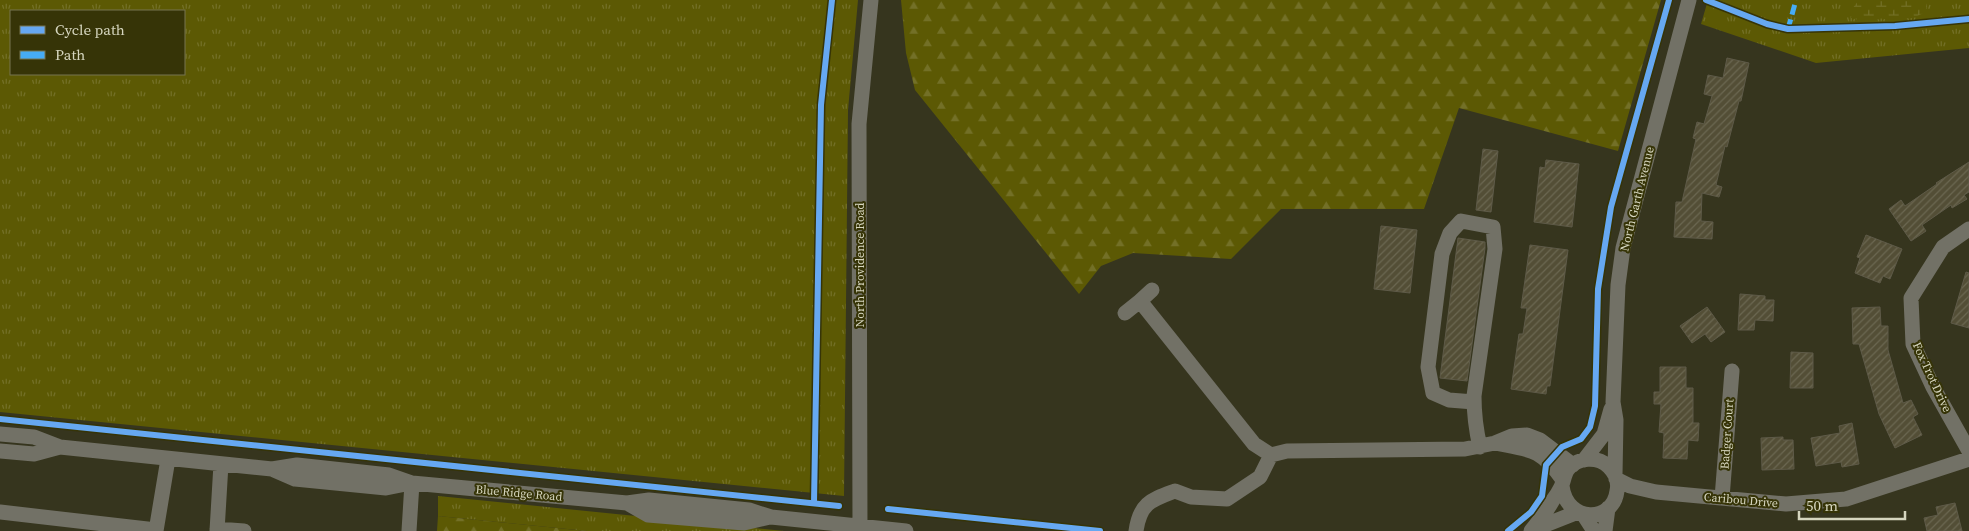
<svg xmlns="http://www.w3.org/2000/svg" width="1969" height="531" viewBox="0 0 1969 531" font-family="'Source Serif 4',serif">
  <defs>
    <pattern id="grass-tufts" width="24" height="20" patternUnits="userSpaceOnUse" patternTransform="scale(1.25)"><rect width="24" height="20" fill="#5c5904"/><path d="M3 7l-1-3M5 7V3M7 7l1-3M15 17l-1-3M17 17v-4M19 17l1-3" fill="none" stroke="#737027"/></pattern>
    <pattern id="forest-firs" width="22" height="20" patternUnits="userSpaceOnUse" patternTransform="scale(1.25)"><rect width="22" height="20" fill="#5c5904"/><path d="M5 1l3.5 6h-7zM16 11l3.5 6h-7z" fill="#737027"/></pattern>
    <pattern id="wetland-marsh" width="20" height="14" patternUnits="userSpaceOnUse" patternTransform="scale(1.25)"><rect width="20" height="14" fill="#5c5904"/><path d="M1 5h8M5 5V1M11 12h8M15 12V8" fill="none" stroke="#737027"/></pattern>
    <pattern id="building-hatch" width="6" height="6" patternUnits="userSpaceOnUse" patternTransform="scale(1.25)"><rect width="6" height="6" fill="#534e36"/><path d="M-1 1l2-2M0 6l6-6M5 7l2-2" fill="none" stroke="#6b6751"/></pattern>
  </defs>
  <rect width="100%" height="100%" fill="#36351e"/>
  <!-- grass -->
  <path fill="url(#grass-tufts)" fill-rule="evenodd" d="M0,0H858L848,110L844,496L0,412ZM11,11H184V74H11Z
    M1708,0H1969V48L1816,63L1701,24Z
    M438,496L784,531H587L438,516Z"/>
  <!-- forest -->
  <path fill="url(#forest-firs)" d="M901,0H1661L1618,151L1459,108L1424,209H1281L1231,259L1133,253L1101,266L1079,294L915,90L906,53Z
    M438,516L587,531H437Z"/>
  <!-- wetland -->
  <path fill="url(#wetland-marsh)" d="M1859,0H1927L1926,12L1913,18L1859,20L1851,18L1852,9Z"/>
  <!-- building -->
  <path fill="url(#building-hatch)" stroke="#5e5a48" d="M1727,58L1749,63L1741,101H1739L1727,147L1725,146L1716,185L1722,187L1719,197L1702,193L1701,221L1713,222L1712,239L1674,237L1676,202H1682L1696,139L1693,138L1697,122L1704,124L1712,96L1704,94L1708,75L1723,78Z
    M1483,149L1498,151L1491,212L1476,210Z
    M1546,160L1579,164L1572,227L1534,222L1540,167L1545,168Z
    M1969,162V192L1964,195L1967,199L1952,208L1951,205L1922,225L1926,231L1911,241L1889,209L1901,200L1905,206L1937,184L1936,183Z
    M1381,226L1417,230L1410,293L1374,289Z
    M1866,235L1902,249L1890,279L1883,276L1880,283L1855,273L1860,258L1857,257Z
    M1458,238L1485,242V248L1467,381L1440,378Z
    M1530,245L1568,250L1550,386H1547L1546,394L1511,389L1519,334H1523L1527,308H1521Z
    M1966,272L1969,273V328L1951,323Z
    M1740,294L1765,296V300H1774L1773,321L1755,320L1754,330H1738Z
    M1707,307L1725,332L1711,342L1705,334L1692,343L1680,326Z
    M1880,307L1881,326H1888V350L1903,403L1911,400L1918,414L1913,417L1922,435L1895,448L1879,414L1859,344H1853L1852,308Z
    M1791,352L1813,353V388H1790Z
    M1660,367H1686V388H1693V423H1699L1698,441L1688,440L1687,459L1663,458L1664,433L1659,432L1661,404H1654V392H1660Z
    M1852,423L1859,464L1842,467L1841,462L1816,466L1811,438L1840,433L1839,426Z
    M1783,437V440H1793L1794,469L1762,470L1761,438Z
    M1955,503L1962,531H1927L1924,518L1938,515L1936,507Z"/>
  <g fill="none" stroke-linecap="round" stroke-linejoin="round">
    <!-- minor -->
    <path stroke="#727166" stroke-width="15" d="M1969,229L1943,247L1911,298L1913,344L1933,387L1969,451
      M1140,301L1152,290
      M1125,313L1140,301L1254,444L1271,455
      M1474,402L1449,400L1433,393L1428,367L1442,254L1450,233L1461,221L1493,227L1495,249L1474,396C1474,414 1476,430 1480,447
      M0,434L34,437L60,447L272,469L297,465L389,475L412,483L627,503L649,500L749,510L771,517L906,531
      M1495,443C1531,450 1540,448 1563,480
      M0,451L34,454L60,447
      M1584,460L1604,434L1611,409
      M272,469L295,479L386,488L411,483
      M1615,475L1616,420L1613,402L1618,285L1623,248L1689,0
      M1616,479L1630,486L1656,492L1786,504L1846,499L1969,459
      M1722,498L1732,371
      M627,503L648,515L744,523L770,517
      M0,512L156,530
      M1583,514L1594,531
      M217,529L244,531
      M1535,529L1578,512
      M156,531L168,459
      M217,531L221,464
      M409,531L412,483
      M860,531L859,124L871,0
      M1136,531C1140,503 1151,500 1175,491L1191,497L1227,499L1260,477L1271,455L1287,451L1465,449L1495,443L1512,436L1527,435L1540,440L1573,465
      M1531,531C1539,521 1547,511 1553,500C1556,496 1559,491 1561,487C1564,481 1564,474 1568,469C1578,457 1598,456 1609,467C1615,473 1619,482 1617,491C1613,523 1567,524 1562,486
      M1605,531L1608,508"/>
    <!-- quiet -->
    <path stroke="#46acf6" stroke-width="5" stroke-dasharray="10 5" stroke-linecap="butt" d="M1788,29L1796,0"/>
    <!-- cycleway casing -->
    <g stroke="#363407" stroke-width="9">
      <path id="cycleway" d="M1706,0L1767,24L1788,29L1895,26L1969,19
        M0,419L839,506
        M814,503L821,105L832,0
        M888,509L1100,531
        M1508,531L1531,512L1542,496L1546,465L1562,447L1581,439L1590,427L1595,406L1598,289L1611,207L1669,0"/>
    </g>
    <!-- cycleway -->
    <use href="#cycleway" stroke="#66a8f1" stroke-width="6"/>
  </g>
  <g text-anchor="middle" stroke-width="4" stroke-linejoin="round" paint-order="stroke">
    <!-- street labels -->
    <g font-size="12" fill="#d6d6bf" stroke="#363407">
      <text transform="translate(1637 199) rotate(-76)" y="4">North Garth Avenue</text>
      <text transform="translate(860 265) rotate(-90)" y="4">North Providence Road</text>
      <text transform="translate(1932 377) rotate(65)" y="4">Fox Trot Drive</text>
      <text transform="translate(1727 434) rotate(-86)" y="4">Badger Court</text>
      <text transform="translate(519 493) rotate(5)" y="4">Blue Ridge Road</text>
      <text transform="translate(1741 500) rotate(5)" y="4">Caribou Drive</text>
    </g>
  </g>
  <!-- legend -->
  <rect x="10" y="10" width="175" height="65" fill="#363407" stroke="#767551"/>
  <rect x="20" y="26" width="25" height="8" fill="#66a8f1" stroke="#767551"/>
  <text x="55" y="35" font-size="15" fill="#d6d6bf">Cycle path</text>
  <rect x="20" y="51" width="25" height="8" fill="#46acf6" stroke="#767551"/>
  <text x="55" y="60" font-size="15" fill="#d6d6bf">Path</text>
  <!-- scale -->
  <path d="M1799 511v8h106v-8" fill="none" stroke="#d6d6bf" stroke-width="2.5"/>
  <text x="1806" y="511" font-size="15" fill="#d6d6bf" stroke="#363407" stroke-width="4" paint-order="stroke">50 m</text>
</svg>
